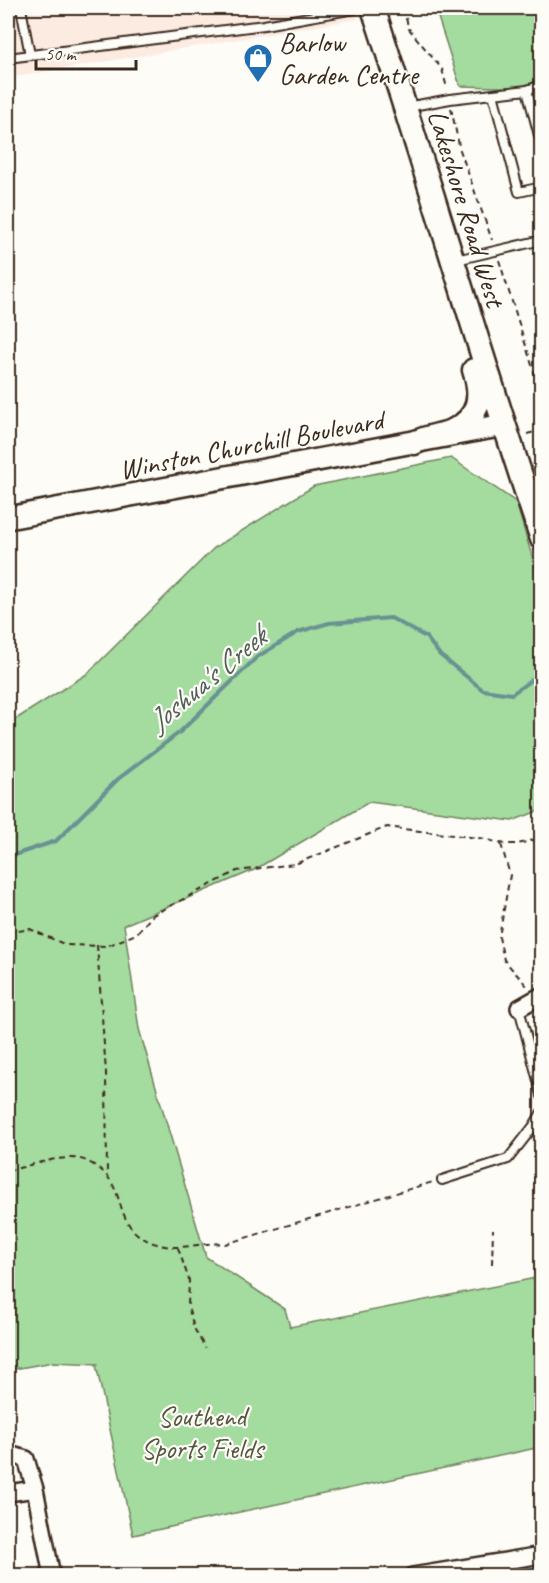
<svg xmlns="http://www.w3.org/2000/svg" width="549" height="1583" viewBox="0 0 549 1583" font-family="Caveat,sans-serif">
  <rect width="100%" height="100%" fill="#fdfcf7"/>
  <filter id="ink" filterUnits="userSpaceOnUse"><feTurbulence type="fractalNoise" baseFrequency=".0167" numOctaves="2"/><feDisplacementMap in="SourceGraphic" scale="12" xChannelSelector="R" yChannelSelector="G"/><feConvolveMatrix kernelMatrix="1 2 1 2 8 2 1 2 1" color-interpolation-filters="sRGB"/></filter>
  <g filter="url(#ink)">
    <!-- built -->
    <path fill="#fcebe1" d="M8,8H353L358,19L8,78Z"/>
    <!-- green -->
    <path fill="#a4db9f" stroke="#70825e" stroke-width="1.5" d="M435,8H541V88L460,86Z
      M451,458L516,502L541,587V810L512,821L369,802L254,870L124,925L139,1029L206,1257L285,1309L290,1327L541,1277V1447L133,1535L96,1365L99,1364L53,1362L8,1370V724L87,674L214,548L314,486Z"/>
    <g fill="none" stroke-linecap="round" stroke-linejoin="round">
      <!-- stream -->
      <path stroke="#699293" stroke-width="4" d="M8,857L56,841L118,779L180,732L257,657L298,632L329,623L391,618L426,637L440,655L483,690L512,694L542,672"/>
      <!-- service casing -->
      <g stroke="#3b2a1e" stroke-width="12">
        <path id="service" d="M21,8L30,55
          M8,58L264,25L360,8
          M527,90L542,147
          M493,94L519,192L542,187
          M407,107L450,99L527,90L542,85
          M456,260L542,240
          M519,1008L542,1096
          M442,1180L508,1159L533,1127L542,1112"/>
      </g>
      <!-- minor casing -->
      <g stroke="#3b2a1e" stroke-width="20">
        <path id="minor" d="M519,1008L542,995
          M8,1454L26,1459L35,1489L52,1576
          M8,1493L35,1489
          M412,1576L542,1555"/>
      </g>
      <!-- secondary casing -->
      <g stroke="#3b2a1e" stroke-width="26">
        <path id="secondary" d="M8,518L504,425"/>
      </g>
      <!-- primary casing -->
      <g stroke="#3b2a1e" stroke-width="27">
        <path id="primary" d="M373,8C431,184 482,363 542,539
          M414,443C429,435 441,436 454,430C481,417 482,394 474,370"/>
      </g>
      <!-- path -->
      <path stroke="#3b2a1e" stroke-width="2" stroke-dasharray="6 4.5" stroke-linecap="butt" d="M403,8L409,29L442,69L447,88
        M451,108L460,150L492,240
        M499,260L542,397
        M527,434L542,430
        M501,844L510,875L499,937L504,960L527,986
        M8,933L30,929L66,945L107,946L136,934L153,915L237,871L295,864L387,827L486,839C509,847 519,845 542,837
        M97,945L106,1073L107,1173
        M8,1171C28,1166 49,1158 71,1158C82,1158 88,1161 97,1167C122,1184 116,1210 133,1230C138,1236 149,1242 157,1244C180,1252 202,1241 225,1244L433,1182
        M178,1248L189,1280L188,1306L194,1328L205,1348
        M492,1264L493,1229"/>
      <!-- service -->
      <use href="#service" stroke="#fdfcf7" stroke-width="8"/>
      <!-- minor -->
      <use href="#minor" stroke="#fdfcf7" stroke-width="15"/>
      <!-- secondary -->
      <use href="#secondary" stroke="#fdfcf7" stroke-width="21"/>
      <!-- primary -->
      <use href="#primary" stroke="#fdfcf7" stroke-width="22"/>
    </g>
  </g>
  <!-- icons -->
  <defs>
    <g id="shop-pin" transform="scale(1.5)"><path d="M0 17L-7.5 6A9.5 9.5 0 1 1 7.5 6Z" fill="#1f6fb2" stroke="#fdfcf7"/><path d="M-5-2.5h2.3a2.7 3.5 0 0 1 5.4 0H5L5.5 6h-11ZM-1.5-2.5h3a1.5 2.3 0 0 0-3 0Z" fill="#fff"/></g>
  </defs>
  <g fill-rule="evenodd">
    <use href="#shop-pin" x="258" y="58"/>
  </g>
  <g text-anchor="middle" stroke-width="4.5" stroke-linejoin="round" paint-order="stroke">
    <!-- poi labels -->
    <g font-size="28" fill="#3b2a1e" stroke="#fdfcf7" text-anchor="start">
      <text x="279" y="52">Barlow<tspan x="279" dy="32">Garden Centre</tspan></text>
    </g>
    <!-- street labels -->
    <g font-size="28" fill="#3b2a1e" stroke="#fdfcf7">
      <text transform="translate(467 208) rotate(73)" y="10">Lakeshore Road West</text>
      <text transform="translate(251 444) rotate(-11)" y="10">Winston Churchill Boulevard</text>
    </g>
    <!-- park labels -->
    <g font-size="28" fill="#55563e" stroke="#fdfcf7">
      <text x="202" y="1426">Southend<tspan x="202" dy="32">Sports Fields</tspan></text>
    </g>
    <!-- water labels -->
    <g font-size="30" font-style="italic" fill="#525e58" stroke="#fdfcf7">
      <text transform="translate(207 679) rotate(-40)" y="10">Joshua's Creek</text>
    </g>
  </g>
  <!-- margin -->
  <rect width="549" height="1583" fill="none" stroke="#fdfcf7" stroke-width="30"/>
  <rect x="15" y="15" width="519" height="1553" fill="none" stroke="#3b2a1e" stroke-width="2" filter="url(#ink)"/>
  <!-- scale -->
  <path d="M36 60v9h100v-9" fill="none" stroke="#3b2a1e" stroke-width="3"/>
  <text x="45" y="60" font-size="18" fill="#3b2a1e" stroke="#fdfcf7" stroke-width="4.5" paint-order="stroke">50 m</text>
</svg>
